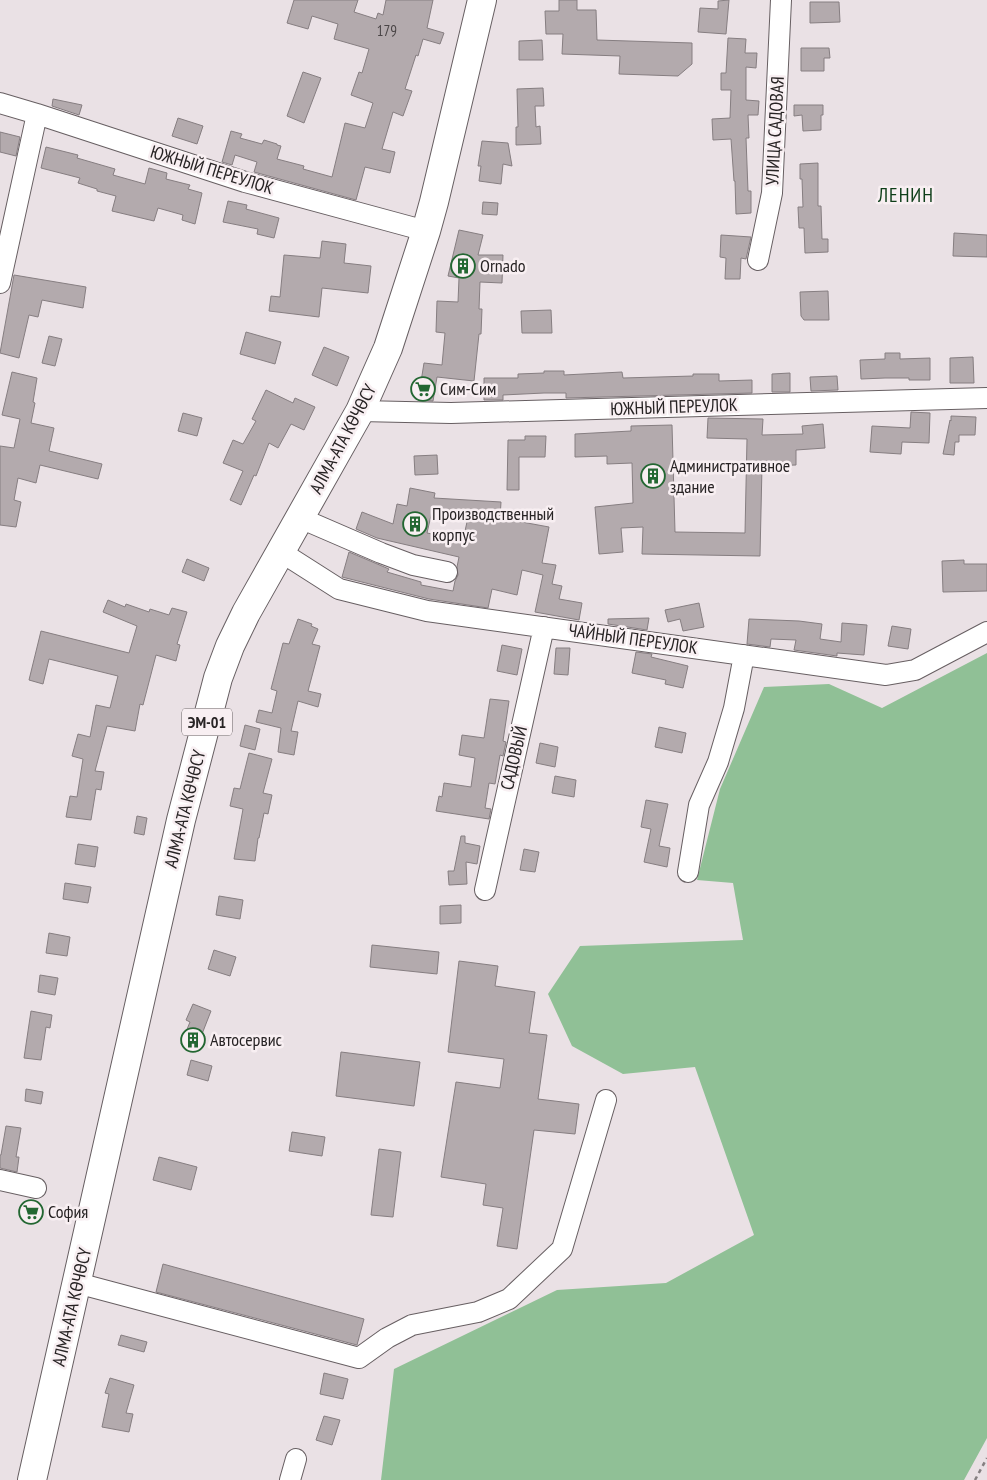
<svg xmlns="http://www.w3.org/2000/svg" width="987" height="1480" viewBox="0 0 987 1480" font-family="'PT Sans Narrow',sans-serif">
  <rect width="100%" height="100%" fill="#eae1e5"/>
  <!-- water -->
  <path fill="#90c096" d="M987,653V1438L964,1480H381L394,1369L557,1290L666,1283L754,1235L695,1067L623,1074L572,1046L548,994L580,946L743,940L733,883L697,880L720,789L764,687L829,684L882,708Z"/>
  <!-- building -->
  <path fill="#b3aaad" stroke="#867e81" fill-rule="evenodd" d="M294,0H358L354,12L376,19L378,13L383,15L386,0H433L427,28L444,33L440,44L423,39L418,56L416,55L405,89L412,91L403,116L393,112L382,149L395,152L390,173L365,167L356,200L254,172L257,162L235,155L232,165L222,162L231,131L242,134L240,138L262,144L264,140L277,144V145L281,146L277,159L304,166L303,169L332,177L345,123L365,128L373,103L351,95L359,72L362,73L369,49L334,39L338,24L312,16L308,29L287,23Z
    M559,0H577V10H596L597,40L692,43V64L678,76L619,74L620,56L562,54L563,34H546L545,11H559Z
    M729,0L726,34L698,32L700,8L718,9V1Z
    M810,2H839L840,22L810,23Z
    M728,38L746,39L745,53H757L756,68L746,67V100L759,101L758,115H748L749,138H746L748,191H751V213L736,214L735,181H734L731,139L713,140L712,119L730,118L731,90H721V73H726Z
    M542,40L543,60H519V41Z
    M801,48H829L830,58H824V71H801Z
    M303,72L321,78L304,123L287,116Z
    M543,88L544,106H535L536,127L540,126L541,144L516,145V127H518L517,89Z
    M53,99L82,105L79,115L52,106Z
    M794,105H823V115H821V130L803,131L802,115L794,116Z
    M178,118L203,126L197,144L172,136Z
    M0,132L20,137L16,156L0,152Z
    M482,141L508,143L512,166L503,164L501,184L479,181L481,166H478Z
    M46,147L78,155L77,158L115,169L113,175L145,184L149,168L167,173L166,179L190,185L188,189L202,193L195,224L182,220L183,215L158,208L154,221L112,211L116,196L97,191V189L78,183L80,178L41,168Z
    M818,163V206H821L822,239H828V252L805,253L804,228H799L798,207H803L802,179H800V164Z
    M228,201L247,205L246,209L279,218L274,238L257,234L258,229L223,222Z
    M483,202L498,203L497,215L482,214Z
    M459,230L483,235L478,255H503L502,283L480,282L479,309H482L481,334H479L474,381L437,377L433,401L418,400L424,363L442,365L445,333L436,332L437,301L458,302L459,278L448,276Z
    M954,233L987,235V257L953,256Z
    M721,235L751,237L746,259L741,258L740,279H725L726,258L720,257Z
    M322,241L346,244L344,263L371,266L368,293L322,288L319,317L269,311L271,296L280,297L284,255L320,258Z
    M14,275L86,287L83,308L42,300L38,317L29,315L19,358L0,353Z
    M828,291L829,320H804L801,316L800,292Z
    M551,310L552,333H522L521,311Z
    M246,332L281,342L275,364L240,354Z
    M49,336L62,339L55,366L42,363Z
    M324,347L349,357L337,386L312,375Z
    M885,353H900V359L930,358V380H909V378H885L861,379L860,360L885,359Z
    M973,357L974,383H950V358Z
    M544,371H564V375L622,372L623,378L693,376V374H719V381L752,380V393L566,398V393H544L503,395V400H484V378H518V374L544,373Z
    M12,372L37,378L33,402L35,403L31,423L54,428L49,451L102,464L98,479L40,465L36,483L18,478L14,500L21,502L16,527L0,525V446L14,448L20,419L2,415Z
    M790,373V392H772V374Z
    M837,376L838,390L811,391L810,377Z
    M266,390L293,403L295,398L315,407L304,430L291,424L278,448L269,443L256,476L254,475L241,505L230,500L243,471L223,463L233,440L243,444L256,421L252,419Z
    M911,412L930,413L929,443L902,442L901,454L870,452L872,426L910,428Z
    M183,413L202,418L197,436L178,431Z
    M951,416L976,417L975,435H959V442H955L954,455L943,454L950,420L951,421Z
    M708,418L763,419L762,435L803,434L802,426L823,424L825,448L796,450V465L762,466L760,556L642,554L643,527L621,528L623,552L599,554L595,507L633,503L632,463L607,464V456L575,457V434L631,431V426L672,425L675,532L745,533L747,439L707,438Z
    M525,436H546L545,457H519V490H507L508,440H525Z
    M437,455L438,474L415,475L414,456Z
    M410,488L435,493L434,498L501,502L500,518L549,527L542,563L556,565L552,584L562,586L559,599L582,603L579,620L535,612L543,575L522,570L517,595L492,589L488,608L429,599L342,577L349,552L389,569L387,572L421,582V585L453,591L455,581L458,575L457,567L459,557L377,538L356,529L362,512L393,524L397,504L407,506ZM432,511L469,513L463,540L427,533Z
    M187,559L209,568L204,581L182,572Z
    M964,560V564H987V591L943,592L942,561Z
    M108,600L125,607L126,604L149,612L150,609L169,615L172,608L187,612L177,644L180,645L176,661L156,655L143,705L140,704L135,731L107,726L95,771L104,772L101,790L96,789L91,820L66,817L70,796L77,797L83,759L72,756L78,734L90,737L96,705L110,708L118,676L49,659L43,684L29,680L41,631L129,653L137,626L103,612Z
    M699,603L704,627L683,631L680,619L668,622L665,610Z
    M649,618L647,630L608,624V619Z
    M298,619L312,624L311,626L318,629L312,644L320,646L308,691L321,694L318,707L298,701L291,731L298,732L294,755L278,752L281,728L256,722L259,710L272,713L277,691L271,689L283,643L289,644Z
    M749,619L799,621L822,624L820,639L841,642L842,623L867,625L864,655L837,653V656L794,650L796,640L771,639L770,647L747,644Z
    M892,626L911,629L908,649L888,646Z
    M502,645L522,649L517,675L497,671Z
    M556,648H570L568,675L554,674Z
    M636,652L652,654L651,657L688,666L683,688L665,684L666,680L632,673Z
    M490,699L509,701L503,741L506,742L503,756L500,755L495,784L489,783L485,808L491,809L489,819L436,811L439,796L442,797L444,783L471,787L475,758L459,755L462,735L484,738Z
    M245,725L260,729L255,750L240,746Z
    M659,727L686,733L682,753L655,747Z
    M540,743L558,747L555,767L536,763Z
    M249,753L272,759L263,793L272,795L268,814L264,813L259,838H258L255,861L234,859L243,809L230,806L234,788L240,789Z
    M555,776L576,780L574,797L552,793Z
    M646,800L668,804L659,846L670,848L667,867L644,862L651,829L641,827Z
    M137,816L147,818L144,835L134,833Z
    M461,836H465V843L480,846L477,864L466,862L467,884L449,885L448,871H454Z
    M78,844L98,847L95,867L75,864Z
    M524,849L539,852L535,872L520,870Z
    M65,883L91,887L88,903L63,899Z
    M219,896L243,900L240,919L216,915Z
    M461,905V923L440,924V906Z
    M49,933L70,937L67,956L46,953Z
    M372,945L439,952L437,974L370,967Z
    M214,950L236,957L230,976L208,969Z
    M459,961L498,966L495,986L535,992L529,1033L547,1035L538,1099L579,1104L575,1134L534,1130L517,1249L497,1246L503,1208L483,1205L486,1184L441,1177L456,1082L500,1088L504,1059L448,1052Z
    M40,975L58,978L55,995L38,992Z
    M193,1004L211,1011L202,1034L205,1036L199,1051L181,1044L190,1022L186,1020Z
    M31,1011L52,1015L50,1028L46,1027L41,1060L24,1058Z
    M341,1052L420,1062L414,1106L336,1096Z
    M191,1060L212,1066L208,1081L187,1075Z
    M26,1089L43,1092L41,1104L25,1101Z
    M6,1126L21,1128L16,1157H19L17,1172L0,1168V1155H1Z
    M292,1132L325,1137L322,1156L289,1151Z
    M379,1149L401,1152L393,1217L371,1215Z
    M159,1157L197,1167L191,1190L153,1180Z
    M163,1264L364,1319L357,1345L156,1292Z
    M121,1335L147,1342L144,1352L118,1345Z
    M324,1373L348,1379L343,1399L320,1394Z
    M110,1378L134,1385L126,1413L133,1414L129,1432L102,1427L109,1394L105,1393Z
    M324,1416L340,1420L332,1445L316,1440Z"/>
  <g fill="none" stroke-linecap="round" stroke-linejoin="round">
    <!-- minor casing -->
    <g stroke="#675f62" stroke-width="22">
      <path id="minor" d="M0,103L37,114L245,182L426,231
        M758,260L772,193L781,0
        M0,283L37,114
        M360,411L451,413L987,398
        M300,518L381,553L413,565L447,572
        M281,552L339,589L427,611L886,675L915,670L987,632
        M688,872L699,805L718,762L734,708L744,655
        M485,890L544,627
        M0,1180L36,1188
        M77,1283L359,1358L387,1338L412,1325L478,1312L509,1299L562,1249L606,1100
        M290,1480L296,1459"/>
    </g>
    <!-- highway casing -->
    <g stroke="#675f62" stroke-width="30">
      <path id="highway" d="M32,1480L181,820L218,678L230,646L246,613L360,411L388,348L426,231L434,202L482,0"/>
    </g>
    <!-- path -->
    <path stroke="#857f81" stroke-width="2.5" stroke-dasharray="4 4" stroke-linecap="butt" d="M975,1480L987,1458"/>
    <!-- minor -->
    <use href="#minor" stroke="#fff" stroke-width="20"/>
    <!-- highway -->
    <use href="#highway" stroke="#fff" stroke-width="28"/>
  </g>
  <!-- icons -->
  <defs>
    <g id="building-ring" transform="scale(1.25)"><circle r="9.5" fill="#f8eff2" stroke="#236732" stroke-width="1.5"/><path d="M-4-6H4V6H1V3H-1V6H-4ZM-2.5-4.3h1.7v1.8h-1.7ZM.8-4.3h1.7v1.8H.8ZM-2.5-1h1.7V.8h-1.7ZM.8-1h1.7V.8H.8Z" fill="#236732"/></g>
    <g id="supermarket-ring" transform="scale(1.25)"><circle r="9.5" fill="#f8eff2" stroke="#236732" stroke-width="1.5"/><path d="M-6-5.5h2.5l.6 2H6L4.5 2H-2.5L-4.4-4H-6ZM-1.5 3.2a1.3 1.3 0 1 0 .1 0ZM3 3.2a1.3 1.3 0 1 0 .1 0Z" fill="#236732"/></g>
  </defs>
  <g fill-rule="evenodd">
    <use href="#building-ring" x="463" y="266"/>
    <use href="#supermarket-ring" x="423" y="389"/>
    <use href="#building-ring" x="653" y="476"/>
    <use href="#building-ring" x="415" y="524"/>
    <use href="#building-ring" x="193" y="1040"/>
    <use href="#supermarket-ring" x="31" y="1212"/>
  </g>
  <g text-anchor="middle" stroke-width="5" stroke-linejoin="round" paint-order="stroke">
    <!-- number labels -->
    <g font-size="15" fill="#4a4546">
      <text x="387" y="36">179</text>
    </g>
    <!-- shield labels -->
    <rect fill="#f8eff2" stroke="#666062" stroke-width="1" x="182" y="708.5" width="50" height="27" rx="4"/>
    <g font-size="16" font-weight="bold" fill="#272324">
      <text x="207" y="728">ЭМ-01</text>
    </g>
    <!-- street labels -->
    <g font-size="18" fill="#272324" stroke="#f8eff2">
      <text transform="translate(775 131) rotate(-87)" y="6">УЛИЦА САДОВАЯ</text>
      <text transform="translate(212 170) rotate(17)" y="6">ЮЖНЫЙ ПЕРЕУЛОК</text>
      <text transform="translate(674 407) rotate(-2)" y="6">ЮЖНЫЙ ПЕРЕУЛОК</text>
      <text transform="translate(343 439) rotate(-62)" y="6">АЛМА-АТА КӨЧӨСҮ</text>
      <text transform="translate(633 639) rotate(8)" y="6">ЧАЙНЫЙ ПЕРЕУЛОК</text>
      <text transform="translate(514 758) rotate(-77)" y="6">САДОВЫЙ</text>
      <text transform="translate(185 809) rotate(-76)" y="6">АЛМА-АТА КӨЧӨСҮ</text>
      <text transform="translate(72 1307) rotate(-77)" y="6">АЛМА-АТА КӨЧӨСҮ</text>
    </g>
    <!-- poi labels -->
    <g font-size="18" fill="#272324" stroke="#f8eff2" text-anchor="start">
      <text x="480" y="272">Ornado</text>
      <text x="440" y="395">Сим-Сим</text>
      <text x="670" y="472">Административное<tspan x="670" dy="21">здание</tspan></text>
      <text x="432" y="520">Производственный<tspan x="432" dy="21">корпус</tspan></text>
      <text x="210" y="1046">Автосервис</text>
      <text x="48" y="1218">София</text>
    </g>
    <!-- quarter labels -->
    <g font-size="20" letter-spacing="1" fill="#0e3e19" stroke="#f8eff2">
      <text x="906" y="202">ЛЕНИН</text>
    </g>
  </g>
</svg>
